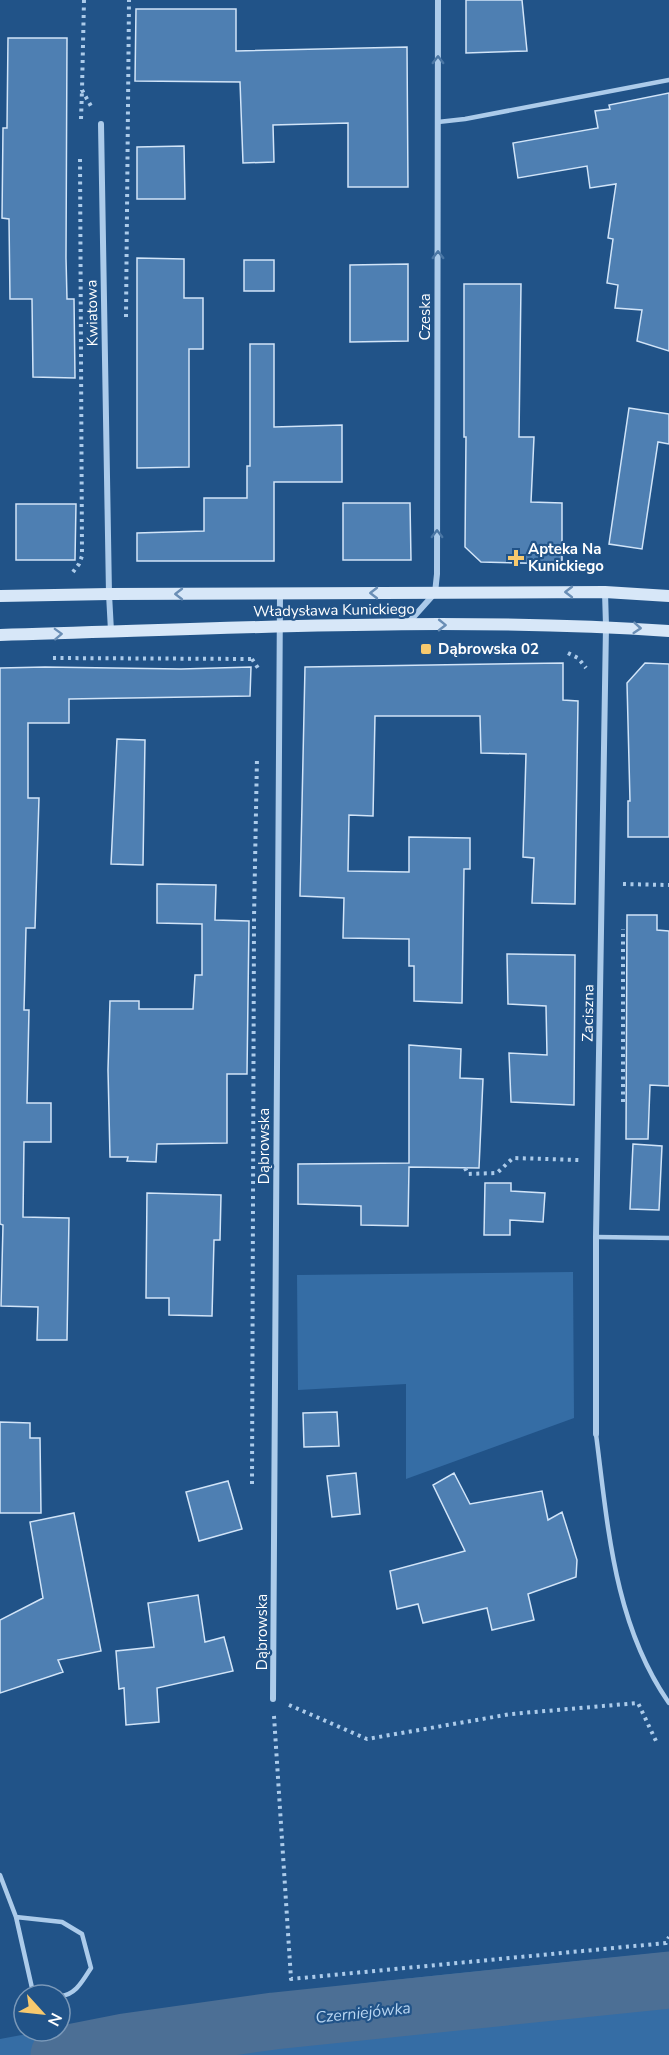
<svg xmlns="http://www.w3.org/2000/svg" width="669" height="2055" viewBox="0 0 669 2055" font-family="'Nunito Sans',sans-serif">
  <rect width="100%" height="100%" fill="#215388"/>
  <!-- green -->
  <path fill="#356da5" d="M573,1272L574,1418L406,1479V1384L298,1390L297,1275Z
    M669,1952V2055H0V2039L43,2031H60V2028C260,1989 466,1973 669,1952Z"/>
  <g fill="none" stroke-linecap="round" stroke-linejoin="round">
    <!-- river -->
    <path stroke="#4c6f95" stroke-width="57" d="M59,2055L125,2042L274,2021L669,1980"/>
  </g>
  <!-- building -->
  <path fill="#4e7fb2" stroke="#d1e4f8" stroke-width="1.5" d="M466,0H522L527,51L466,53Z
    M136,9H236V51L407,47L408,187H348V123L273,125L274,162L243,163L240,82L135,81Z
    M8,38H67L66,258L67,299H74L75,378L33,377L32,299H10L9,219L2,218L3,128H7Z
    M669,93V351L637,341L642,310L615,308L618,285L607,283L613,239L608,238L616,184L590,188L587,166L518,178L513,143L598,128L595,111L610,109L609,105Z
    M184,146L185,199H137V147Z
    M137,258L184,259V298H203V349H189V467L137,468Z
    M244,260H274V291H244Z
    M408,264V341L350,342V265Z
    M464,284H521L519,437H534L531,502L562,503V564L481,562L465,547L466,437H464Z
    M250,344H274V427L342,425V482H274V561H137V533L204,531V498H247V466H250Z
    M629,408L669,414V444L658,442L642,549L609,544Z
    M343,503H410L411,560H343Z
    M16,504H76L75,560H16Z
    M563,663V700L578,701L575,904L532,903L534,858L523,857L526,754L481,753L480,716H375L373,816L349,815L348,871L409,872V837L470,838V869H464L462,1003L414,1001V966H409V939L343,938L344,898L300,896L305,667Z
    M645,663L669,664V837H628V801H630L627,683Z
    M45,667L181,669L251,667L250,696L69,699V723H28V798H39L35,928H26L24,1010H29L27,1103H51V1142H24L23,1217L69,1218L67,1340H37L38,1307L1,1306L3,1225L0,1224V668Z
    M117,739L145,740L143,865L111,864Z
    M157,884L216,885L215,920L249,921L247,1074H227V1143L157,1144L156,1162L127,1161L128,1157H110L108,1070L110,1001H139V1009H193L195,975H202V924L157,923Z
    M627,915H657V930L669,931V1086L650,1085L648,1139H626Z
    M507,954L575,955L574,1105L511,1102L509,1053L547,1055L546,1006L508,1004Z
    M409,1045L461,1049L460,1078L483,1079L479,1168L409,1167L408,1226L361,1225V1206L298,1204V1164L409,1163Z
    M633,1144L662,1146L659,1210L630,1209Z
    M485,1183H511V1191L545,1193L543,1222L510,1220V1235H484Z
    M147,1193L221,1195L220,1240H214L212,1316L169,1315V1298H146Z
    M337,1412L339,1446L304,1447L303,1413Z
    M0,1422L30,1423V1438H40L41,1513H0Z
    M356,1473L360,1514L332,1517L327,1476Z
    M454,1473L470,1504L542,1491L548,1520L562,1512L577,1560L576,1577L528,1594L534,1620L492,1630L487,1608L423,1623L418,1604L397,1609L390,1571L465,1551L433,1485Z
    M228,1481L242,1529L199,1541L186,1492Z
    M74,1513L101,1651L58,1660L63,1672L0,1693V1620L43,1598L30,1522Z
    M198,1595L205,1642L224,1637L233,1671L157,1688L159,1722L126,1725L124,1688L119,1689L116,1651L154,1647L148,1603Z"/>
  <g fill="none" stroke-linecap="round" stroke-linejoin="round">
    <!-- path -->
    <path stroke="#accbea" stroke-width="4" stroke-dasharray="3 4.5" stroke-linecap="butt" d="M84,0L82,90L92,108
      M81,119L82,90
      M126,317L129,0
      M73,572L79,564L82,556L80,156
      M568,653L578,658L586,668
      M53,658L252,659
      M252,659L258,668
      M623,884L669,885
      M623,1102V929
      M465,1168L468,1174L497,1173L513,1158L579,1160
      M252,1484L254,918L257,757
      M289,1705L367,1739L511,1714L638,1703L656,1741
      M274,1716L291,1979L666,1943L669,1937"/>
    <!-- lane -->
    <path stroke="#accbea" stroke-width="4.5" d="M438,122L465,119L669,80
      M596,1237L669,1238
      M596,1434C608,1527 614,1624 669,1703
      M0,1875L16,1917L32,1988L44,1995
      M16,1917L62,1922L82,1934L91,1968C83,1980 76,1995 60,1996"/>
    <!-- street -->
    <path stroke="#accbea" stroke-width="6" d="M101,124L109,594L111,631
      M409,622L435,593L437,574L438,0
      M596,1434V1237L606,626L605,592
      M273,1699L280,594"/>
    <!-- secondary -->
    <path stroke="#d7e7f8" stroke-width="12" d="M0,596L109,594L605,592L669,596
      M0,635C223,629 446,616 669,631"/>
  </g>
  <!-- one-way arrows -->
  <defs><path id="oneway-chevron" d="M-2-3.5L2.5 0L-2 3.5" fill="none" stroke-width="1.6" stroke-linecap="round" stroke-linejoin="round" transform="scale(1.5)"/></defs>
  <g stroke="#4b77a5">
    <use href="#oneway-chevron" transform="translate(438 60) rotate(-90)"/>
    <use href="#oneway-chevron" transform="translate(438 255) rotate(-90)"/>
    <use href="#oneway-chevron" transform="translate(437 534) rotate(-90)"/>
  </g>
  <g stroke="#6a8eb5">
    <use href="#oneway-chevron" transform="translate(569 592) rotate(180)"/>
    <use href="#oneway-chevron" transform="translate(374 593) rotate(180)"/>
    <use href="#oneway-chevron" transform="translate(179 594) rotate(180)"/>
    <use href="#oneway-chevron" transform="translate(442 625) rotate(1)"/>
    <use href="#oneway-chevron" transform="translate(637 628) rotate(4)"/>
    <use href="#oneway-chevron" transform="translate(58 634) rotate(-2)"/>
  </g>
  <!-- markers -->
  <g fill="#f7c96e" stroke="#215388" stroke-width="2">
    <path d="M513 549h6v6h6v6h-6v6h-6v-6h-6v-6h6z"/>
    <rect x="420" y="643" width="12" height="12" rx="3"/>
  </g>
  <g text-anchor="middle" stroke-width="4.5" stroke-linejoin="round" paint-order="stroke">
    <!-- street labels -->
    <g font-size="15" fill="#fff" stroke="#215388">
      <text transform="translate(92 313) rotate(-91)" y="5">Kwiatowa</text>
      <text transform="translate(425 317) rotate(-90)" y="5">Czeska</text>
      <text transform="translate(334 610) rotate(-1)" y="5">Władysława Kunickiego</text>
      <text transform="translate(588 1013) rotate(-89)" y="5">Zaciszna</text>
      <text transform="translate(264 1146) rotate(-90)" y="5">Dąbrowska</text>
      <text transform="translate(262 1632) rotate(-90)" y="5">Dąbrowska</text>
    </g>
    <!-- poi labels -->
    <g font-size="15" font-weight="bold" fill="#fff" stroke="#215388" text-anchor="start">
      <text x="528" y="554">Apteka Na<tspan x="528" dy="17">Kunickiego</tspan></text>
      <text x="438" y="654">Dąbrowska 02</text>
    </g>
    <!-- water labels -->
    <g font-size="16" font-style="italic" fill="#b8d5f1" stroke="#215388">
      <text transform="translate(363 2012) rotate(-6)" y="6">Czerniejówka</text>
    </g>
  </g>
  <!-- north arrow -->
  <g transform="translate(42 2013) rotate(117)"><circle r="28" fill="#215388" stroke="#7a98b8" stroke-width="1.5"/>
  <path d="M0-4.5L10 22L0 15L-10 22Z" fill="#f7c96e"/>
  <text y="-9" font-size="16" font-weight="bold" text-anchor="middle" fill="#ffffff">N</text>
  </g>
</svg>
